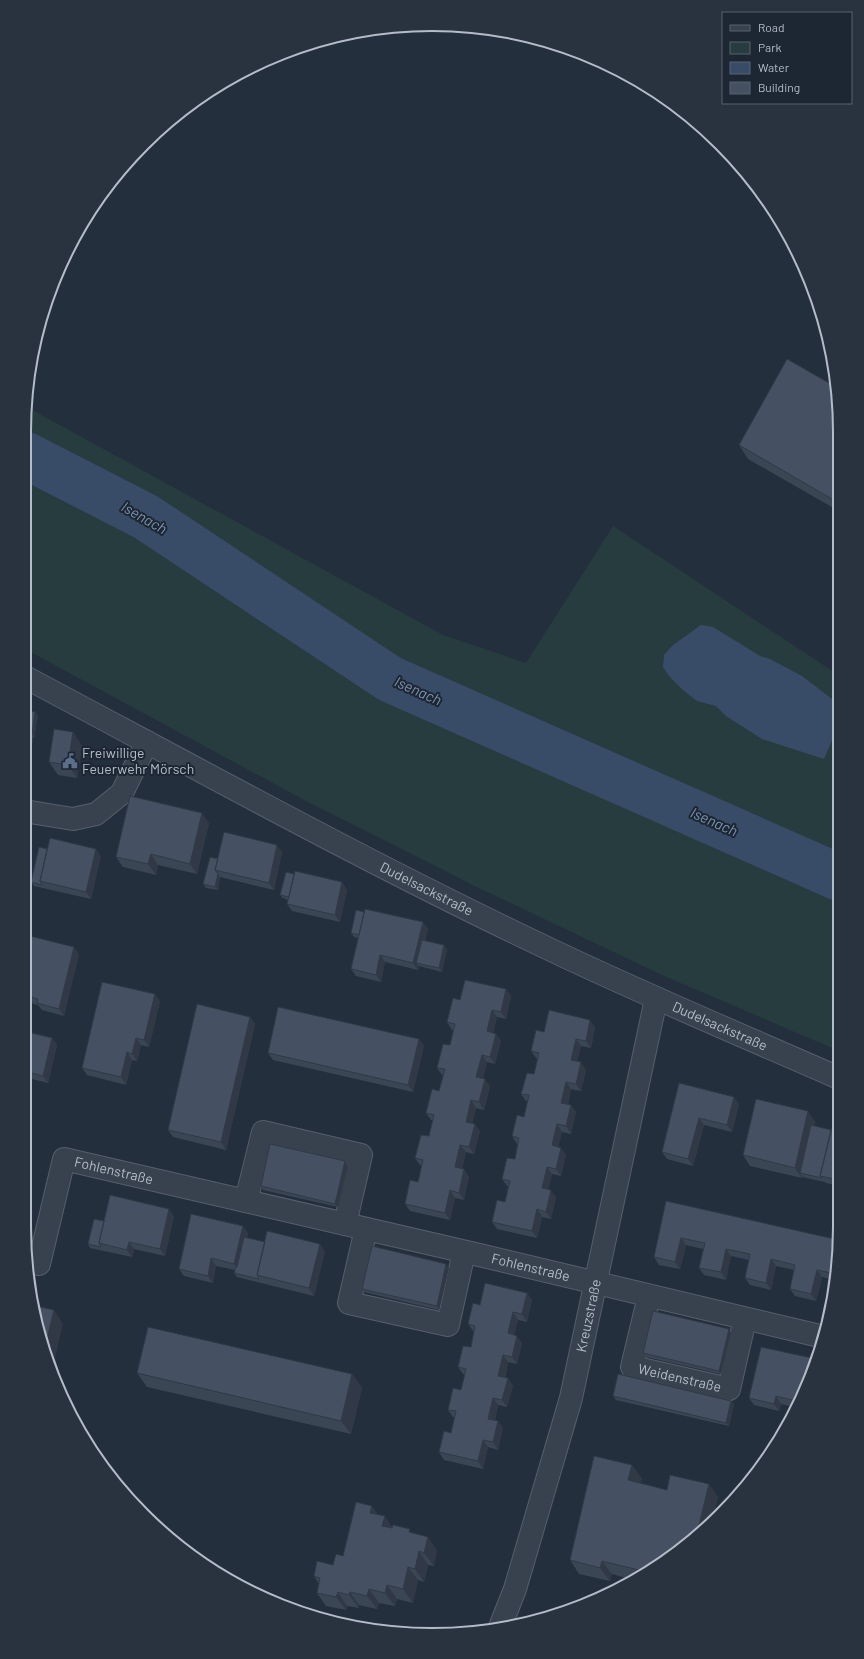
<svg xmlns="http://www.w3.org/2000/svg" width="864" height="1659" viewBox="0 0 864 1659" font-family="Barlow,sans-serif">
  <rect width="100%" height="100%" fill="#242f3e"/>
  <!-- green -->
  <path fill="#263c3f" d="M25,406L443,635L526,663L613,526L837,674L839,1051L662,975L483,890L306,801L25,649Z"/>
  <!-- water -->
  <path fill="#394c67" d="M701,625L713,627L760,656L770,659L802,676L836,702L838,726L824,759L762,739L726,716L716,706L697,701L684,691L669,676L663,667L664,655L673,645Z"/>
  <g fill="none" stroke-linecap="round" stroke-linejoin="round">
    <!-- river -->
    <path stroke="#394c67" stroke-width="47" d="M25,455L146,517L390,679L838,877"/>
    <!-- minor casing -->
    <g stroke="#565f6c" stroke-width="24">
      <g id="minor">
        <path d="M24,811L73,819L96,814L122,793L147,742"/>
        <path d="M246,1201L263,1132L361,1155L345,1224"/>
        <path d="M366,1229L349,1303L448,1325L464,1252"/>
        <path id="s1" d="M39,1264L64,1159L475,1254L824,1337"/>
        <path id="s2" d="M649,1296L632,1367L729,1389L745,1319"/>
        <path id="s3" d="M500,1627L515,1589L571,1398L656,999"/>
      </g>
    </g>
    <!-- tertiary casing -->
    <g stroke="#565f6c" stroke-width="24">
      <g id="tertiary">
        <path id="s4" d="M25,677C198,769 370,864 547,948C643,994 741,1035 839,1078"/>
      </g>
    </g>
    <!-- minor -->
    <use href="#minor" stroke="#38414e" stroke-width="22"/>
    <!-- tertiary -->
    <use href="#tertiary" stroke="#38414e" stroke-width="22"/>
  </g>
  <!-- wall -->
  <path fill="#3b4654" d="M836,387L837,510L748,459L739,445Z
    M25,710L35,712L38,715L34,738H33L27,776H24Z
    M73,732L82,746L77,778L58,775L49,762Z
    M209,823L197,874L158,865L156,875L123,867L116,857Z
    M47,849L101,856L91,899L34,886L31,882Z
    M282,852L274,890L220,877L218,890L206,888L203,884L218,859Z
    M294,874L342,882L347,890L340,922L292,911L287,904L288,900L283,898L280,895Z
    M364,912L423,922L428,929L425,941L447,949L442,972L419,966L418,970L385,962L381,982L356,976L351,969L358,938L354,937L351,933Z
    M79,954L64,1016L42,1010L38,1005L33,1004L28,996L30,988L24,986V959Z
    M506,989L511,996L506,1019L497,1017L493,1033L496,1034L501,1041L495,1064L487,1062L483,1078L490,1086L484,1110L476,1108L472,1124L480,1131L474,1154L466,1152L462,1169H464L469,1177L464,1200L455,1198L450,1220L410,1211L405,1204L418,1182L422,1166L420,1165L415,1158L429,1136L433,1120H431L426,1113L439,1091L443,1075H442L437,1068L450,1045L453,1030H452L447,1022L460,1000Z
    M160,1001L149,1047L141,1045L137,1061L132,1060L126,1085L87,1075L82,1068Z
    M250,1017L255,1024L226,1150L173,1137L168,1130Z
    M595,1027L591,1048L581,1046L577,1062L586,1070L581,1091L571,1089L568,1104L571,1105L576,1112L571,1134L562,1132L558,1147L566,1155L561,1176L552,1174L548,1190L556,1197L551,1219L542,1217L537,1238L497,1229L492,1222L505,1202L508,1186H507L502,1179L515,1159L518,1144H517L512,1136L524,1117L528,1101H526L521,1094L534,1074L538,1059L536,1058L531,1051L544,1032Z
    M24,1031L52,1038L57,1045L48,1083L24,1077Z
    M419,1039L424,1046L413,1092L273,1060L268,1053Z
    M679,1083L739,1104L732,1132L704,1125L693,1166L667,1159L662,1152Z
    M815,1121L814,1126L831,1130L839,1121V1186L826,1183L825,1182L802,1177V1178L750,1166L743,1155Z
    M348,1165L338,1207L263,1190L261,1186Z
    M666,1201L839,1253L835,1280L822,1277L816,1301L795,1296L790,1289L794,1270L776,1266L771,1290L750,1285L745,1278L749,1260L731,1256L726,1280L704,1275L699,1268L703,1249L686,1245L680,1269L659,1265L654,1257Z
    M174,1216L165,1256L134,1249L132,1257L90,1248L88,1244L104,1221Z
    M248,1233L247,1238L265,1242L325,1251L314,1296L237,1277L234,1273L235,1270L216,1266L213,1283L184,1276L179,1269Z
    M446,1264L449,1268L439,1310L364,1292L362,1289Z
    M527,1293L532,1300L527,1322L518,1320L514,1335L522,1343L517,1364L508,1362L505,1378H508L513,1386L507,1407L498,1405L495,1420L498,1421L503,1428L498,1450L488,1447L483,1469L444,1460L439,1452L451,1433L455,1417H453L448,1410L461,1390L465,1375L463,1374L458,1367L471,1347L474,1332L473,1331L468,1324L480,1305Z
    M731,1333L721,1374L646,1357L643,1353Z
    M812,1358L815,1363L798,1408L781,1404L779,1411L754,1405L749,1398Z
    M137,1373L352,1374L362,1388L351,1434L147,1387Z
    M613,1396L731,1401L734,1404L729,1426L616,1400Z
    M632,1465L642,1479L640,1483L667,1490L718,1497L712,1522L701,1534L658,1566L633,1580L612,1574L610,1581L579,1574L570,1560Z
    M378,1515L392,1527L413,1533L437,1550L434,1566L428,1565L424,1582L418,1580L413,1603L397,1599L395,1606L379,1603L377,1609L359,1605V1608L347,1606L346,1610L326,1606L317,1593L319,1584L314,1576L333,1565L343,1556Z"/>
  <!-- shaded-wall -->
  <path fill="#303945" d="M35,712L38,715L34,738L32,734Z
    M28,730L33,738L27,776L24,773V753Z
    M73,732L82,746L77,778L68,765Z
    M202,813L209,823L197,874L190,864Z
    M277,845L282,852L274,890L269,883Z
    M96,849L101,856L91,899L86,892Z
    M151,854L158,865L156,875L148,864Z
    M218,874L220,877L218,890L215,887Z
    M342,882L347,890L340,922L335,915Z
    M423,922L428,929L420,964L416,963L419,966L418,970L413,963Z
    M444,945L447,949L442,972L439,968Z
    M74,947L79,954L64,1016L59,1009Z
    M380,955L385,962L381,982L376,975Z
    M506,989L511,996L506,1019L501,1012Z
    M155,994L160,1001L149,1047L144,1040Z
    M492,1010L497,1017L492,1039L487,1031Z
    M250,1017L255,1024L226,1150L221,1142Z
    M590,1020L595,1027L591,1048L586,1041Z
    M496,1034L501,1041L495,1064L490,1057Z
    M52,1038L57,1045L48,1083L43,1076Z
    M136,1038L141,1045L137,1061L132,1054Z
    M419,1039L424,1046L413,1092L408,1085Z
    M576,1039L581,1046L576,1067L571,1060Z
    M127,1052L132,1060L126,1085L121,1077Z
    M482,1055L487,1062L482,1084L476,1077Z
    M581,1062L586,1070L581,1091L576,1084Z
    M485,1079L490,1086L484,1110L479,1102Z
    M566,1082L571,1089L566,1110L561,1103Z
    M734,1097L739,1104L732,1132L727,1125Z
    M471,1100L476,1108L471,1129L466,1122Z
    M571,1105L576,1112L571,1134L566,1126Z
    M808,1111L815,1121L803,1174L800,1173L802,1177V1178L795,1168Z
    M699,1118L704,1125L693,1166L688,1159Z
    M475,1124L480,1131L474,1154L469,1147Z
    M557,1124L562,1132L557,1153L552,1145Z
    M460,1145L466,1152L460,1175L455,1167Z
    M561,1148L566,1155L561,1176L556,1169Z
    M345,1161L348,1165L338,1207L335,1204Z
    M547,1167L552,1174L547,1195L542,1188Z
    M464,1169L469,1177L464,1200L459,1193Z
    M450,1190L455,1198L450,1220L445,1213Z
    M551,1190L556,1197L551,1219L546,1212Z
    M169,1209L174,1216L165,1256L160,1249Z
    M537,1209L542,1217L537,1238L532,1231Z
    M243,1226L248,1233L240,1271L234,1264Z
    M681,1238L686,1245L680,1269L675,1262Z
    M129,1242L134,1249L132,1257L127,1250Z
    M320,1244L325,1251L314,1296L309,1288Z
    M726,1249L731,1256L726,1280L721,1272Z
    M211,1258L216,1266L213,1283L208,1276Z
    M771,1259L776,1266L771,1290L766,1283Z
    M446,1264L449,1268L439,1310L437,1306Z
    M817,1270L822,1277L816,1301L811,1294Z
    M527,1293L532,1300L527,1322L522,1314Z
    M54,1310L63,1324L52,1371L46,1358L44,1352Z
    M513,1312L518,1320L513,1341L508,1333Z
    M729,1329L731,1333L721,1374L719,1371Z
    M517,1336L522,1343L517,1364L512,1357Z
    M503,1355L508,1362L503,1383L498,1376Z
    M812,1358L815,1363L804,1391Z
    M352,1374L362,1388L351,1434L341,1421Z
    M508,1378L513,1386L507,1407L502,1400Z
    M776,1396L781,1404L779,1411L774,1404Z
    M493,1398L498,1405L493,1426L488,1419Z
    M731,1401L734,1404L729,1426L726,1423Z
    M498,1421L503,1428L498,1450L493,1442Z
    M483,1440L488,1447L483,1469L478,1461Z
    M632,1465L642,1479L638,1494L628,1480Z
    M709,1484L718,1497L712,1522L701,1534L696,1538Z
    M372,1506L381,1519L370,1513Z
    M385,1516L394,1530L382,1526Z
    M428,1537L437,1550L434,1566L424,1553Z
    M419,1551L428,1565L424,1582L415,1569Z
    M602,1561L612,1574L610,1581L600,1568Z
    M408,1567L418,1580L413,1603L403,1589Z
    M387,1585L397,1599L395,1606L385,1593Z
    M369,1589L379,1603L377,1609L367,1596Z
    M338,1592L347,1606L346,1610L336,1597Z
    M350,1592L359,1605V1608L349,1595Z"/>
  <!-- building -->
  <path fill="#455162" stroke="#303945" d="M787,359L836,387L837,502L739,445Z
    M25,710L35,712L32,734H31L28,730H25Z
    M54,729L73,732L68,765L49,762Z
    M25,730H28L24,753Z
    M130,796L202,813L190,864L151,854L148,864L116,857Z
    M224,832L277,845L269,883L215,870Z
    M50,838L96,849L86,892L40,881Z
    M39,847L47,849L40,881L42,885L31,882Z
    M210,857L218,859L215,870L218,874L215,887L203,884Z
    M295,871L342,882L335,915L287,904Z
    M286,872L294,874L289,897L280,895Z
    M365,909L423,922L413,963L380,955L376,975L351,969Z
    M356,910L364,912L359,935L351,933Z
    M30,936L74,947L59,1009L37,1003L38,999L28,996L31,982L24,980V959Z
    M422,940L444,945L439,968L416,963Z
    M465,980L506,989L501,1012L492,1010L487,1031L496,1034L490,1057L482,1055L476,1077L485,1079L479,1102L471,1100L466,1122L475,1124L469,1147L460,1145L455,1167L464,1169L459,1193L450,1190L445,1213L405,1204L410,1180L418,1182L423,1160L415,1158L421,1135L429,1136L434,1115L426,1113L432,1089L439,1091L445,1069L437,1068L443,1044L450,1045L455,1024L447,1022L453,998L460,1000Z
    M102,982L155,994L144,1040L136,1038L132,1054L127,1052L121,1077L82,1068Z
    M197,1004L250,1017L221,1142L168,1130Z
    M278,1007L419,1039L408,1085L268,1053Z
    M549,1010L590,1020L586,1041L576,1039L571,1060L581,1062L576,1084L566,1082L561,1103L571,1105L566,1126L557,1124L552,1145L561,1148L556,1169L547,1167L542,1188L551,1190L546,1212L537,1209L532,1231L492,1222L497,1200L505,1202L510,1181L502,1179L507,1158L515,1159L519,1138L512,1136L517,1115L524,1117L529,1095L521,1094L527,1073L534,1074L539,1053L531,1051L536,1030L544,1032Z
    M24,1031L52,1038L43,1076L24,1071Z
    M679,1083L734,1097L727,1125L699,1118L688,1159L662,1152Z
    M756,1099L808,1111L795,1168L743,1155Z
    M834,1120L839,1121V1180L820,1176Z
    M811,1125L831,1130L820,1176L822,1178L800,1173Z
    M270,1144L345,1161L335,1204L261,1186Z
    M110,1195L169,1209L160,1249L129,1242L127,1250L99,1243Z
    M666,1201L839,1240V1253L836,1274L817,1270L811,1294L790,1289L795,1265L771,1259L766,1283L745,1278L750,1254L726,1249L721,1272L699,1268L705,1243L681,1238L675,1262L654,1257Z
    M191,1214L243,1226L234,1264L211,1258L208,1276L179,1269Z
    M94,1219L104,1221L99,1243L101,1247L88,1244Z
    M267,1231L320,1244L309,1288L257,1275Z
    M244,1237L265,1242L257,1275L259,1279L234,1273L236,1267H237Z
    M372,1246L446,1264L437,1306L362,1289Z
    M485,1283L527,1293L522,1314L513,1312L508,1333L517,1336L512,1357L503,1355L498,1376L508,1378L502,1400L493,1398L488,1419L498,1421L493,1442L483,1440L478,1461L439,1452L444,1431L451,1433L456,1411L448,1410L453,1388L461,1390L466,1369L458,1367L463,1346L471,1347L475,1326L468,1324L473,1303L480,1305Z
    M32,1305L54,1310L44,1352L32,1306Z
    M653,1311L729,1329L719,1371L643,1353Z
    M148,1327L352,1374L341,1421L137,1373Z
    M761,1347L812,1358L804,1391L800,1402L776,1396L774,1404L749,1398Z
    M618,1374L731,1401L726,1423L613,1396Z
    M594,1456L632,1465L628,1480L667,1490L670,1475L709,1484L696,1538L658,1566L647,1573V1572L602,1561L600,1568L570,1560Z
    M356,1502L372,1506L370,1513L385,1516L382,1526L392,1528L393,1525L410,1529L409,1532L428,1537L424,1553L419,1551L415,1569L408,1567L403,1589L387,1585L385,1593L369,1589L367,1596L350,1592L349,1595L338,1592L336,1597L317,1593L320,1578L314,1576L317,1561L333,1565L336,1554L343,1556Z"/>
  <!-- icons -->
  <defs>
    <g id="civic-bare" transform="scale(1.2)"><path d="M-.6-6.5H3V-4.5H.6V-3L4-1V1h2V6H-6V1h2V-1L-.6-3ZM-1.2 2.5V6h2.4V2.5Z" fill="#5c6f8a" stroke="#1d2633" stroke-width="2.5" paint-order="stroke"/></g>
  </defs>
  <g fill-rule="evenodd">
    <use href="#civic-bare" x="70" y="761"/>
  </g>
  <g text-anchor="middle" stroke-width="4" stroke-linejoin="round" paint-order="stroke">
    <!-- poi labels -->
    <g font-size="14" fill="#b4bcc9" stroke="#1d2633" text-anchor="start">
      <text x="82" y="758">Freiwillige<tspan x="82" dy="16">Feuerwehr Mörsch</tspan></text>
    </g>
    <!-- street labels -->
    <g font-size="14" fill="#b4bcc9" stroke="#1d2633">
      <text dy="5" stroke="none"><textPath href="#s4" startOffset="454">Dudelsackstraße</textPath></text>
      <text dy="5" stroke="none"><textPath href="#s4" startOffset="778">Dudelsackstraße</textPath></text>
      <text dy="5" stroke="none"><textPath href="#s1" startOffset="159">Fohlenstraße</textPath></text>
      <text dy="5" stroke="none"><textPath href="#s1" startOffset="587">Fohlenstraße</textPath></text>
      <text dy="5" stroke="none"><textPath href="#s3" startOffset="324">Kreuzstraße</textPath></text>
      <text dy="5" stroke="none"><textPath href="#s2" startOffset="122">Weidenstraße</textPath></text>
    </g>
    <!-- water labels -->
    <g font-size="15" font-style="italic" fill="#7c92b1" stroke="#1d2633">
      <text transform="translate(144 518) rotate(30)" y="5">Isenach</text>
      <text transform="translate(418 691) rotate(24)" y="5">Isenach</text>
      <text transform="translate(714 822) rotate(24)" y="5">Isenach</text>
    </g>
  </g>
  <!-- crop -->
  <path d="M0 0H864V1659H0ZM432 31H432A401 401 0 0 1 833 432V1227A401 401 0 0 1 432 1628H432A401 401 0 0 1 31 1227V432A401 401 0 0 1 432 31Z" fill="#29323f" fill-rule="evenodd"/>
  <path fill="none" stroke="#b4bcc9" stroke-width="2" d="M432 31H432A401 401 0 0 1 833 432V1227A401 401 0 0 1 432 1628H432A401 401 0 0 1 31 1227V432A401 401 0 0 1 432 31Z"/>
  <!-- legend -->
  <rect x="722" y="12" width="130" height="92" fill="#1d2633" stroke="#59626f"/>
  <rect x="730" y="25" width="20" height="6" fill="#38414e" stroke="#59626f"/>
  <text x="758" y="32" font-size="12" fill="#b4bcc9">Road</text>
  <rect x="730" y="42" width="20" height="12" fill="#263c3f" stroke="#59626f"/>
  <text x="758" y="52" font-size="12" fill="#b4bcc9">Park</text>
  <rect x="730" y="62" width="20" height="12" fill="#394c67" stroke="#59626f"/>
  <text x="758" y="72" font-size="12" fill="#b4bcc9">Water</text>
  <rect x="730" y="82" width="20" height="12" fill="#455162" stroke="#59626f"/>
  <text x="758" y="92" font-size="12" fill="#b4bcc9">Building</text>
</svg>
